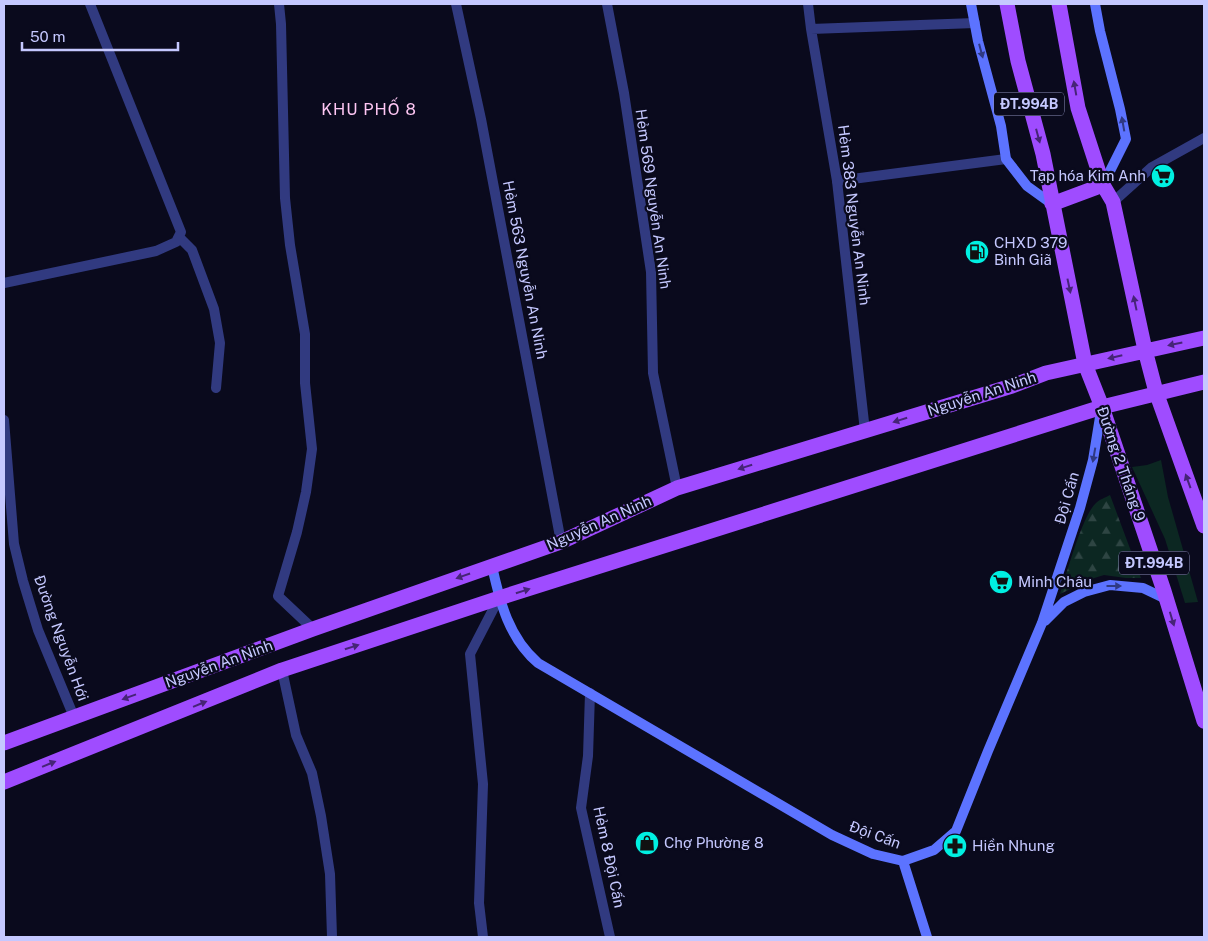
<svg xmlns="http://www.w3.org/2000/svg" width="1208" height="941" viewBox="0 0 1208 941" font-family="'Public Sans',sans-serif">
  <defs>
    <pattern id="forest-firs" width="22" height="20" patternUnits="userSpaceOnUse" patternTransform="scale(1.25)"><rect width="22" height="20" fill="#0c2722"/><path d="M5 1l3.5 6h-7zM16 11l3.5 6h-7z" fill="#2e4543"/></pattern>
  </defs>
  <rect width="100%" height="100%" fill="#0a0a1d"/>
  <!-- grass -->
  <path fill="#0c2722" d="M1161,460L1168,497L1198,602L1185,603L1165,539L1132,467L1147,465Z"/>
  <!-- forest -->
  <path fill="url(#forest-firs)" d="M1110,495L1141,578H1126L1104,575L1091,579L1060,594C1067,573 1082,516 1096,503C1100,499 1105,498 1110,495Z"/>
  <g fill="none" stroke-linecap="round" stroke-linejoin="round">
    <!-- lane -->
    <path stroke="#313a80" stroke-width="10" d="M837,181L1006,159"/>
    <!-- street -->
    <path stroke="#313a80" stroke-width="10" d="M279,4L281,24L285,198L290,245L305,334V383L312,449L306,492L297,532L278,596L313,629
      M456,4L481,119L561,542
      M607,4L624,93L651,272L653,373L677,488
      M808,4L811,29L837,181L865,431
      M811,29L975,23
      M1113,202L1152,167L1204,138
      M179,237L192,250L214,309L220,343L216,388
      M4,283L156,251L176,242L181,232L90,4
      M4,420L14,544L23,581L38,630L74,717
      M282,670L296,735L312,773L321,816L330,874L332,937
      M590,693L588,756L581,808L610,937
      M483,937L479,903L483,784L470,654L499,598"/>
    <!-- secondary -->
    <path stroke="#5c73ff" stroke-width="10" d="M971,4L978,41L1001,126L1006,159L1027,186L1052,204
      M1095,4L1100,31L1120,109L1126,139L1103,185
      M492,566C500,603 509,638 538,663L832,835L873,854L903,861L934,850L956,831L988,751L1042,623L1080,508L1093,460L1101,411
      M1045,621L1064,602L1084,592L1110,585L1143,588L1166,599
      M903,861L927,937"/>
    <!-- primary -->
    <path stroke="#9f4cff" stroke-width="15" d="M1007,4L1018,61L1043,154L1085,364L1102,407L1164,591L1204,721
      M1059,4L1078,108L1103,185L1113,202L1145,350L1156,392L1204,526
      M1052,204L1103,185
      M4,743L313,629L561,542L677,488L1012,386L1046,373L1204,338
      M4,782L282,670L499,598L1102,407L1204,382"/>
  </g>
  <!-- one-way arrows -->
  <defs><path id="oneway-solid" d="M-6-.8H1V-3.2L6.5 0L1 3.2V.8H-6Z" transform="scale(1.25)"/></defs>
  <g fill="#2f3983">
    <use href="#oneway-solid" transform="translate(981 51) rotate(75)"/>
    <use href="#oneway-solid" transform="translate(1123 124) rotate(-100)"/>
    <use href="#oneway-solid" transform="translate(1094 455) rotate(100)"/>
    <use href="#oneway-solid" transform="translate(1114 586)"/>
  </g>
  <g fill="#462477">
    <use href="#oneway-solid" transform="translate(1075 88) rotate(-100)"/>
    <use href="#oneway-solid" transform="translate(1038 136) rotate(75)"/>
    <use href="#oneway-solid" transform="translate(1069 286) rotate(78)"/>
    <use href="#oneway-solid" transform="translate(1135 303) rotate(-102)"/>
    <use href="#oneway-solid" transform="translate(1175 344) rotate(168)"/>
    <use href="#oneway-solid" transform="translate(1115 357) rotate(167)"/>
    <use href="#oneway-solid" transform="translate(900 420) rotate(163)"/>
    <use href="#oneway-solid" transform="translate(745 467) rotate(163)"/>
    <use href="#oneway-solid" transform="translate(1188 481) rotate(-110)"/>
    <use href="#oneway-solid" transform="translate(463 576) rotate(161)"/>
    <use href="#oneway-solid" transform="translate(523 591) rotate(-18)"/>
    <use href="#oneway-solid" transform="translate(1172 619) rotate(73)"/>
    <use href="#oneway-solid" transform="translate(352 647) rotate(-18)"/>
    <use href="#oneway-solid" transform="translate(129 697) rotate(160)"/>
    <use href="#oneway-solid" transform="translate(200 704) rotate(-22)"/>
    <use href="#oneway-solid" transform="translate(49 764) rotate(-22)"/>
  </g>
  <!-- icons -->
  <defs>
    <g id="supermarket-disc" transform="scale(1.25)"><circle r="9.5" fill="#00f0e2" stroke="#0a0a1d"/><path d="M-6-5.5h2.5l.6 2H6L4.5 2H-2.5L-4.4-4H-6ZM-1.5 3.2a1.3 1.3 0 1 0 .1 0ZM3 3.2a1.3 1.3 0 1 0 .1 0Z" fill="#111"/></g>
    <g id="fuel-disc" transform="scale(1.25)"><circle r="9.5" fill="#00f0e2" stroke="#0a0a1d"/><path d="M-5.5-6h7V0h2V4h1.3V-2.5L3-4.5l.8-.8L6-3V5H2.5V1h-1V6h-7ZM-4.2-4.7v3.2H.2V-4.7Z" fill="#111"/></g>
    <g id="shop-disc" transform="scale(1.25)"><circle r="9.5" fill="#00f0e2" stroke="#0a0a1d"/><path d="M-5-2.5h2.3a2.7 3.5 0 0 1 5.4 0H5L5.5 6h-11ZM-1.5-2.5h3a1.5 2.3 0 0 0-3 0Z" fill="#111"/></g>
    <g id="pharmacy-disc" transform="scale(1.25)"><circle r="9.5" fill="#00f0e2" stroke="#0a0a1d"/><path d="M-2-6h4v4h4v4h-4v4h-4v-4h-4v-4h4Z" fill="#111"/></g>
  </defs>
  <g fill-rule="evenodd">
    <use href="#supermarket-disc" x="1163" y="176"/>
    <use href="#fuel-disc" x="977" y="252"/>
    <use href="#supermarket-disc" x="1001" y="582"/>
    <use href="#shop-disc" x="647" y="843"/>
    <use href="#pharmacy-disc" x="955" y="846"/>
  </g>
  <g text-anchor="middle" stroke-width="4.5" stroke-linejoin="round" paint-order="stroke">
    <!-- shield labels -->
    <g fill="#0a0a1d" stroke="#8d8fbb" stroke-width="1">
      <rect x="994" y="92.5" width="70" height="23" rx="4"/>
      <rect x="1119" y="551.5" width="70" height="23" rx="4"/>
    </g>
    <g font-size="14" font-weight="bold" fill="#c5c8ff">
      <text x="1029" y="109">ĐT.994B</text>
      <text x="1154" y="568">ĐT.994B</text>
    </g>
    <!-- poi labels -->
    <g font-size="15" fill="#c5c8ff" stroke="#0a0a1d" text-anchor="start">
      <text x="1146" y="181" text-anchor="end">Tạp hóa Kim Anh</text>
      <text x="994" y="248">CHXD 379<tspan x="994" dy="17">Bình Giã</tspan></text>
      <text x="1018" y="587">Minh Châu</text>
      <text x="664" y="848">Chợ Phường 8</text>
      <text x="972" y="851">Hiền Nhung</text>
    </g>
    <!-- street labels -->
    <g font-size="15" fill="#c5c8ff" stroke="#0a0a1d">
      <text transform="translate(653 199) rotate(82)" y="5">Hẻm 569 Nguyễn An Ninh</text>
      <text transform="translate(854 215) rotate(83)" y="5">Hẻm 383 Nguyễn An Ninh</text>
      <text transform="translate(525 270) rotate(79)" y="5">Hẻm 563 Nguyễn An Ninh</text>
      <text transform="translate(982 394) rotate(-18)" y="5">Nguyễn An Ninh</text>
      <text transform="translate(1121 464) rotate(71)" y="5">Đường 2 Tháng 9</text>
      <text transform="translate(1067 498) rotate(-74)" y="5">Đội Cấn</text>
      <text transform="translate(599 523) rotate(-24)" y="5">Nguyễn An Ninh</text>
      <text transform="translate(61 638) rotate(70)" y="5">Đường Nguyễn Hới</text>
      <text transform="translate(219 664) rotate(-20)" y="5">Nguyễn An Ninh</text>
      <text transform="translate(875 835) rotate(20)" y="5">Đội Cấn</text>
      <text transform="translate(609 857) rotate(78)" y="5">Hẻm 8 Đội Cấn</text>
    </g>
    <!-- neighbourhood labels -->
    <g font-size="16" letter-spacing="1" fill="#ffc7f4" stroke="#0a0a1d">
      <text x="369" y="115">KHU PHỐ 8</text>
    </g>
  </g>
  <!-- border -->
  <rect width="1208" height="941" fill="none" stroke="#c5c8ff" stroke-width="10"/>
  <!-- scale -->
  <path d="M22 42v8h156v-8" fill="none" stroke="#c5c8ff" stroke-width="2.5"/>
  <text x="30" y="42" font-size="15" fill="#c5c8ff" stroke="#0a0a1d" stroke-width="4" paint-order="stroke">50 m</text>
</svg>
